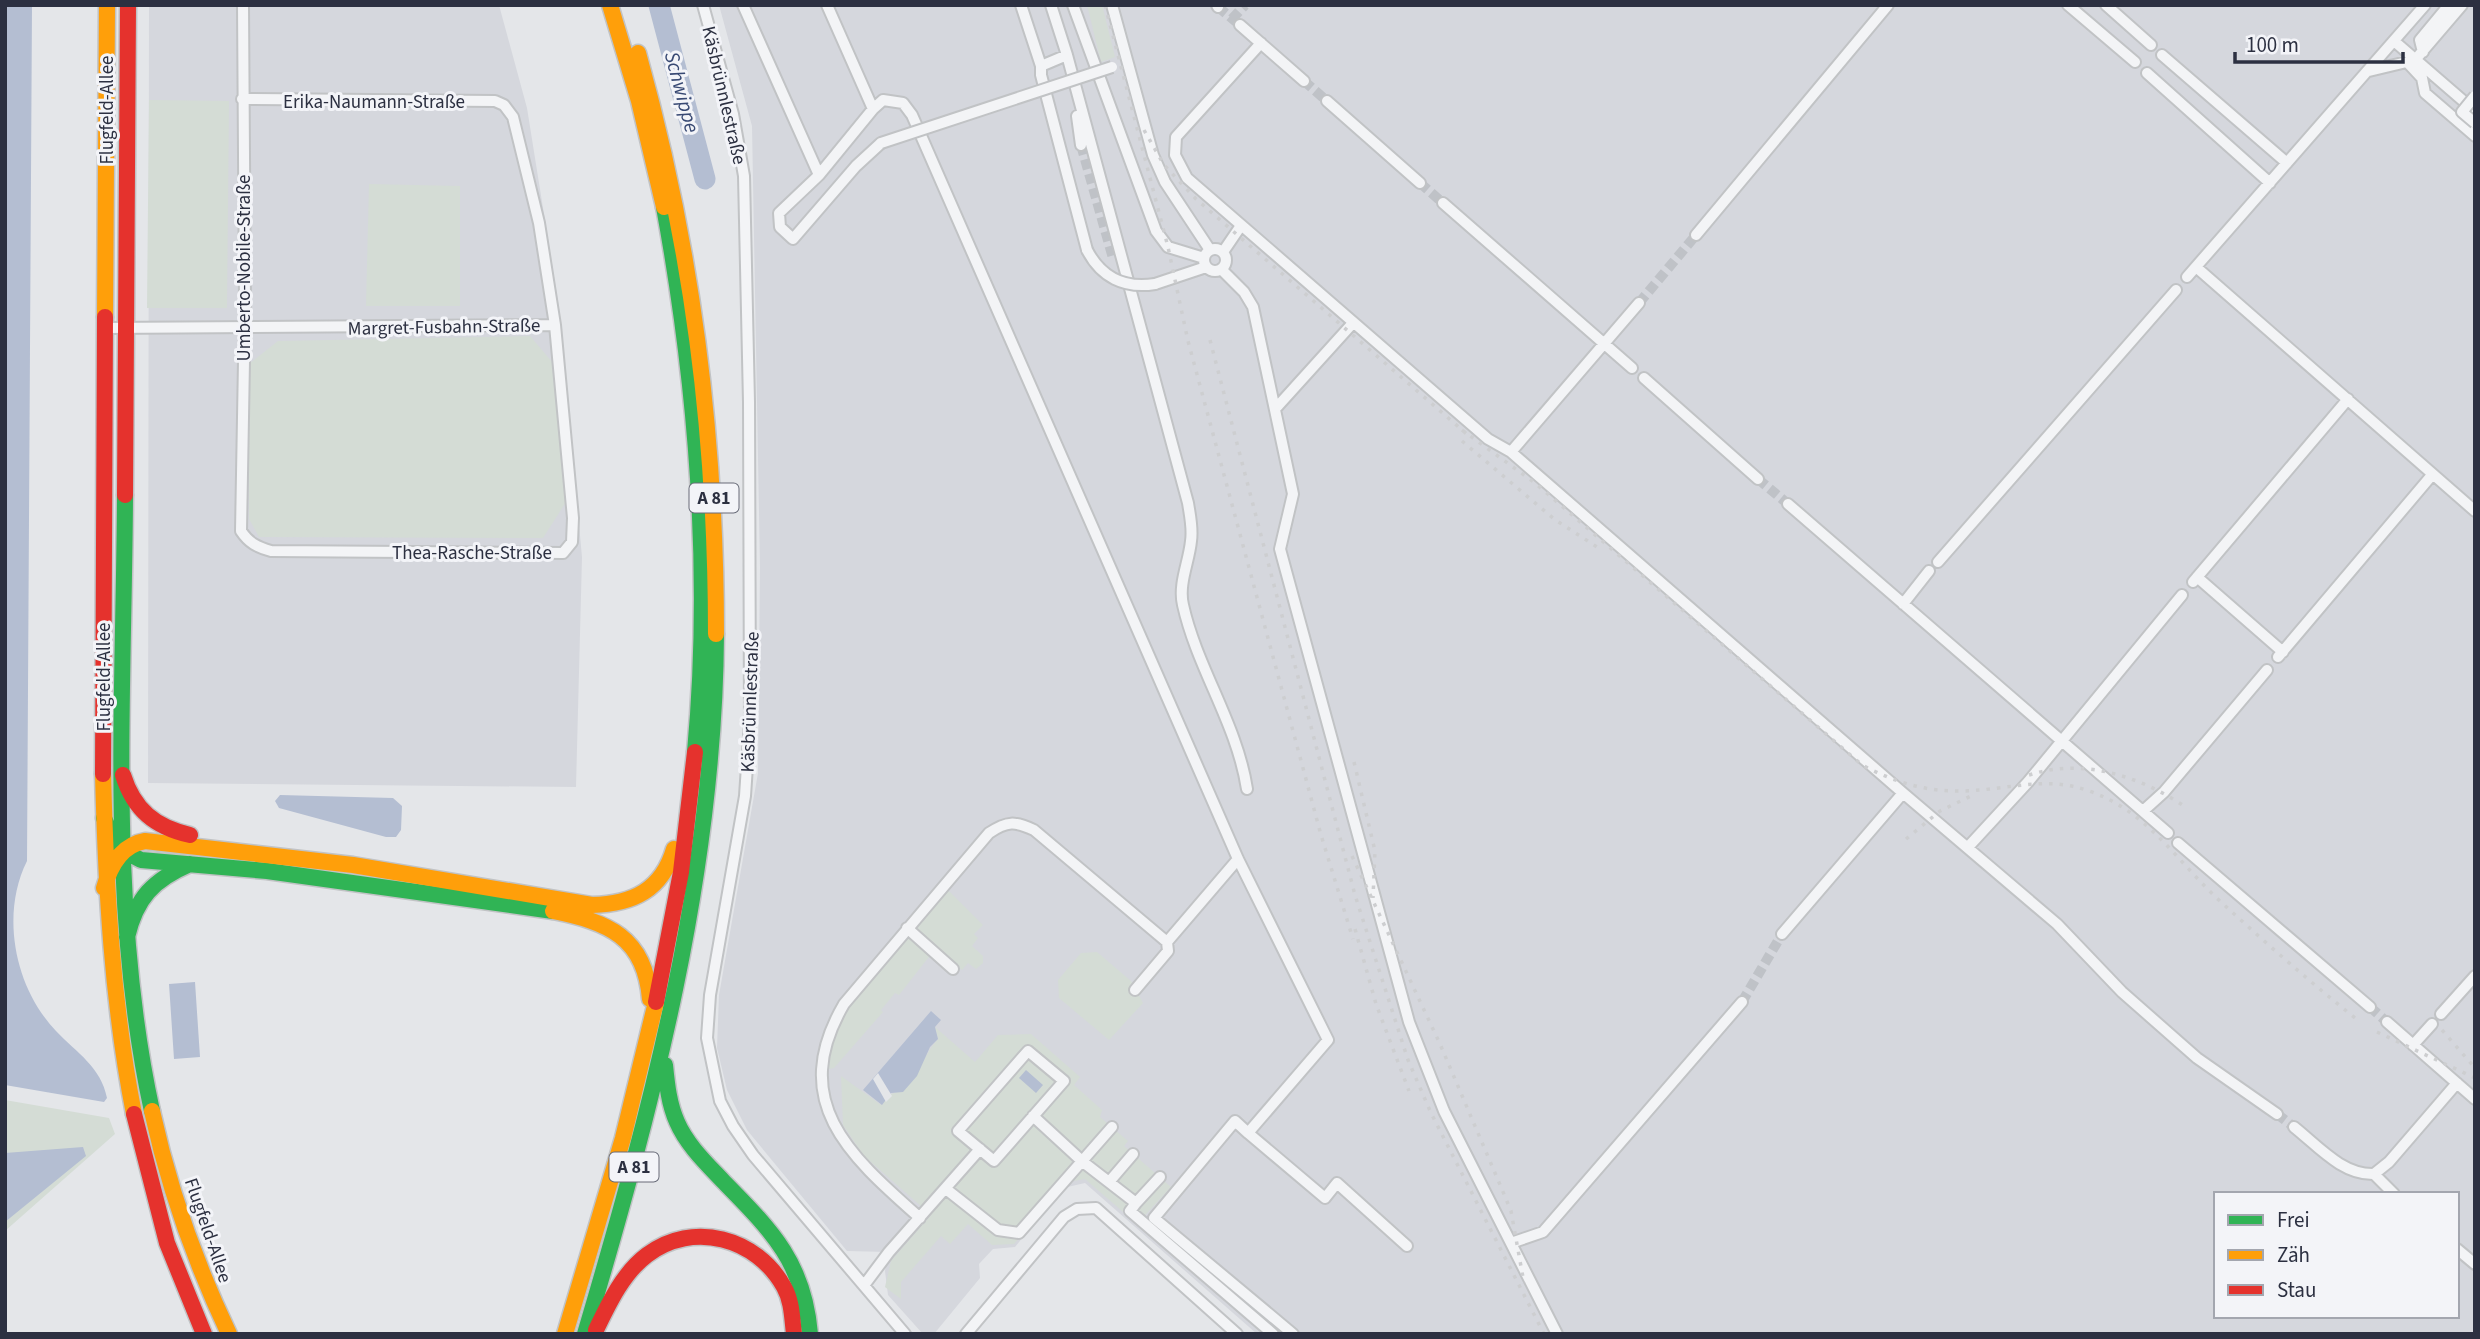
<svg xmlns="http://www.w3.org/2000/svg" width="2480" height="1339" viewBox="0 0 2480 1339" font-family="'Source Sans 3',sans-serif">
  <rect width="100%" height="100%" fill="#e4e6e9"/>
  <!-- built -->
  <path fill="#d5d7dd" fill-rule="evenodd" d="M149,5H499L527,108L559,308L582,557L576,787L148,783Z
    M719,5H2475V1334H1257L1085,1183L1063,1188L1015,1247L993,1249L979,1264L980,1278L934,1334L922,1333L888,1295L885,1271L888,1252L847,1251L747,1130L727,1090L717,1048L719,995L758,773L760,567L752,126ZM2216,1194H2457V1316H2216Z"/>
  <!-- green -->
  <path fill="#d4dcd5" d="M1087,5H1102L1115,57L1101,62Z
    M149,100L229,101L227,308H147Z
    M369,184L460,186V306H366Z
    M530,336L553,363L566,502L543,538L259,537L249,519V364L278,341Z
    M947,889L983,925L974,934L978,938L972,946L983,956V963L976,969L968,963L962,970L936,948L899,995L895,993L881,1010L883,1012L834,1068L828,1069L832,1040L843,1013Z
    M1097,952L1131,981L1143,1003L1109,1040L1059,998L1058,980L1081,953Z
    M935,1027L975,1062L998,1035L1031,1034L1080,1077L1074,1085L1102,1110L1100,1117L1128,1141L1124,1146L1171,1187L1137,1224L1085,1179L1068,1182L1014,1244L992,1245L968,1224L950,1244L941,1236L901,1282V1299L885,1287L891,1261L931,1215L863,1155L843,1125L841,1076L881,1105C886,1091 898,1095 907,1086C920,1072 925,1053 938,1039Z
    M5,1100L109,1118L115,1134L5,1231Z"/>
  <!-- water -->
  <path fill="#b4bed2" d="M5,5H32L27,861C0,915 15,988 56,1031C77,1053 101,1067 107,1098L104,1102L5,1085Z
    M280,795L393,798L402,806L401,830L396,837H386L279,808L275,801Z
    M195,982L200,1057L174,1059L169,984Z
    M931,1011L941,1020L935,1027L938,1039L930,1047L917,1076L903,1092L891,1093L882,1105L863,1090Z
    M1026,1070L1043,1085L1036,1093L1019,1078Z
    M83,1147L86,1156L5,1222V1153Z"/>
  <!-- pier -->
  <path fill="#e4e6e9" d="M878,1073L892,1096L886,1102L873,1079Z"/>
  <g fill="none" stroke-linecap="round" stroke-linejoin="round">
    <!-- river -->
    <path stroke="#b4bed2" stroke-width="21" d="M659,5L705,179"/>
    <!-- street-tunnel -->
    <path stroke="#bfc2c7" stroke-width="10" stroke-dasharray="10 5" stroke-linecap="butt" d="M1218,7L1240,25
      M1232,19L1245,5
      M1304,81L1327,101
      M1081,145L1113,258
      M1420,183L1443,203
      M1639,303L1696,235
      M1758,479L1788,504
      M1742,1002L1782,934
      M2370,1007L2387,1022
      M2277,1114L2294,1127"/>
    <!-- street casing -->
    <g stroke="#c1c3c5" stroke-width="14">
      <path id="street" d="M243,5L245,304L241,531C249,543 257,547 271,551L563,553L572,542L573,518L555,325
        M703,5L733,114L744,176L749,402L750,721L745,796L710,995L707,1038L720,1101L733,1126L753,1155L905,1334
        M743,5L819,175
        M827,5L873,109
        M1021,5L1041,66
        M1051,5L1067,55L1188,503C1190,516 1193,528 1191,541C1189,562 1178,584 1183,605C1197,668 1237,724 1247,789
        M1073,5L1156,231L1168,247L1204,258
        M1112,5L1153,155L1165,182L1210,250
        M1217,5L1218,7
        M2068,5L2135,62
        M2106,5L2151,45
        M1240,25L1304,81
        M2394,41L2475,111
        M1261,43L1176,137L1175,155L1187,178L1488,439L1511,452L1903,793L2057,924L2122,992L2197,1058L2277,1114
        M2423,52L2420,40L2449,5
        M1067,55L1041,66V75L1087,250
        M2162,55L2287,163
        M2409,64L2422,78L2425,93L2475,136
        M2369,71L2415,60L2462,5
        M2147,73L2270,183
        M1327,101L1420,183
        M1077,116L1081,145
        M881,143L856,166L793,239L780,227L779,213L819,175L873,109L883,100L903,103L912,115L1238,859L1328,1040L1248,1133L1325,1198L1337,1183L1407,1246
        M1443,203L1632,368
        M1696,235L1888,5
        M1204 260a11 11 0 1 1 22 0a11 11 0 1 1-22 0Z
        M1223,252L1240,227
        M2196,267L2475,511
        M1221,269L1244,292L1253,307L1293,494L1280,549L1409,1022L1444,1111L1557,1334
        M2187,277L2425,5
        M1155,284L1206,267
        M105,328L555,325L539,223L513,117L504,105L495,101L242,99
        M1644,378L1758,479
        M1276,408L1352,324
        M1511,452L1639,303
        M1788,504L2168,833
        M1938,562L2176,290
        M2197,577L2283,652
        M2193,582L2348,399
        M1903,604L1929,571
        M2278,657L2432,475
        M2143,811L2164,792L2267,670
        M2178,843L2370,1007
        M1969,846L2028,782L2182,595
        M907,928L953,969
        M1782,934L1903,793
        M1135,990L1168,951L1167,942L1238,859
        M2441,1014L2475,976
        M2387,1022L2475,1099
        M2413,1045L2432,1024
        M1028,1051L1064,1081L994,1161L958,1131Z
        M1033,1116L1083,1162L1136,1203L1160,1177
        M2294,1127C2318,1146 2342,1175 2374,1174L2394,1194
        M1248,1133L1235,1121L1154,1218L1293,1334
        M2374,1174L2389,1162L2457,1083
        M1109,1182L1133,1154
        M946,1189L998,1230L1019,1233L1112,1127
        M1136,1203L1130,1211L1273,1334
        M920,1218C850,1156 787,1102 844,1004L989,833C1007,821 1015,821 1034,830L1167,942
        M1511,1243L1543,1232L1742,1002
        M2457,1249L2475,1264
        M865,1284L889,1252L980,1149
        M966,1334L1064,1217L1077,1209L1096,1208L1237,1334"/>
    </g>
    <!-- fast casing -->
    <g stroke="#c1c3c5" stroke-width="19">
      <path id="fast" d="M664,207C697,388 712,569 695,752
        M125,495C124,699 108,910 152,1111
        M104,818L116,847L141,860L267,871L553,911
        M127,937C136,898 153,880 190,864
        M665,1065C667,1085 669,1104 677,1122C687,1145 706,1163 723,1181C771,1230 804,1262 810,1334
        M585,1334C652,1107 715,872 716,634"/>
    </g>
    <!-- slow casing -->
    <g stroke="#c1c3c5" stroke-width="19">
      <path id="slow" d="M610,5L639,101L664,207
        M638,53C692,246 716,433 716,634
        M105,317L107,5
        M103,774C106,889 112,1002 134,1114
        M104,888C110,866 121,845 145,841L353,865L592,905C633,904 662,890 674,849
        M553,911C608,922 645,937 650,999
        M152,1111C169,1189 195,1262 229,1334
        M565,1334L623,1138L656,1002"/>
    </g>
    <!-- jam casing -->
    <g stroke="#c1c3c5" stroke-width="19">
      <path id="jam" d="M125,495L128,5
        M103,774L105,317
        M123,775C134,810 155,827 190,835
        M656,1002L681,872L695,752
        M134,1114L167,1243L204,1334
        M596,1330C609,1303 623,1273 647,1255C693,1220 757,1238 784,1287C792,1301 792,1318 794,1334"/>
    </g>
    <!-- street -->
    <use href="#street" stroke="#f3f4f6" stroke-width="10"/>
    <!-- fast -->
    <use href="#fast" stroke="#30b455" stroke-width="16"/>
    <!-- slow -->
    <use href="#slow" stroke="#ff9f0a" stroke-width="16"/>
    <!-- jam -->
    <use href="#jam" stroke="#e5322d" stroke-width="16"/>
    <!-- rail -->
    <path stroke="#cdced0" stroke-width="3.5" stroke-dasharray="3.5 7" stroke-linecap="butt" d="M1105,5L1168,247L1188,341L1321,835L1353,939
      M1144,130L1164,165L1196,199L1469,436
      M1210,340L1355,895L1408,1060L1431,1113L1544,1334
      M1462,430L1535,483L1862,765C1894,782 1926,792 1963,791C2008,790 2045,775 2089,791C2148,811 2178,863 2222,903C2266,943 2312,984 2359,1021
      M1462,441L1554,519L1600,549
      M1354,762L1375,851L1373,898
      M2029,775C2084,757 2142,777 2187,808
      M1906,839L1940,811L1973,795
      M1352,856L1440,1044L1501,1187L1511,1211L1524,1283
      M1355,929L1376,1004L1409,1091
      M2442,1030L2475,1068
      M2377,1032L2475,1078"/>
    <!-- street-bridge casing -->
    <g stroke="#c1c3c5" stroke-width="14" stroke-linecap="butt">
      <path id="street-bridge" d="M2475,96L2462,112L2475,123
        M881,143L1112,67
        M1087,250C1101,277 1124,289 1155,284"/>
    </g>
    <!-- street-bridge -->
    <use href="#street-bridge" stroke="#f3f4f6" stroke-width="10"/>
  </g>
  <g text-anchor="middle" stroke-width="6" stroke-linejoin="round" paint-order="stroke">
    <!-- shield labels -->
    <g fill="#f3f4f8" stroke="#686b78" stroke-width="2">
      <rect x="689.5" y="483.5" width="49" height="29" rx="5"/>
      <rect x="609.5" y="1152.5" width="49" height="29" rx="5"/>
    </g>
    <g font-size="18" font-weight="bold" fill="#2c3041">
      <text x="714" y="504">A 81</text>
      <text x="634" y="1173">A 81</text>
    </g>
    <!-- street labels -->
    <g font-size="19" fill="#2c3041" stroke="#f3f4f8">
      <text transform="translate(725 95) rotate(77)" y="7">Käsbrünnlestraße</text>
      <text x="374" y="108">Erika-Naumann-Straße</text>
      <text transform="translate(106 110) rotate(-90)" y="7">Flugfeld-Allee</text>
      <text transform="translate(243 268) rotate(-90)" y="7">Umberto-Nobile-Straße</text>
      <text transform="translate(444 326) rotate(-1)" y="7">Margret-Fusbahn-Straße</text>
      <text x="472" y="559">Thea-Rasche-Straße</text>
      <text transform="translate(103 677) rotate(-90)" y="7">Flugfeld-Allee</text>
      <text transform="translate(749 702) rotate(-88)" y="7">Käsbrünnlestraße</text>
      <text transform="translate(209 1230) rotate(71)" y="7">Flugfeld-Allee</text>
    </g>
    <!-- water labels -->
    <g font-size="21" font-style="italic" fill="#384973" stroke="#f3f4f8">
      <text transform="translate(682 92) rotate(75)" y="7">Schwippe</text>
    </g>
  </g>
  <!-- border -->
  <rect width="2480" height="1339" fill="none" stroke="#2c3041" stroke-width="14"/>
  <!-- legend -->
  <rect x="2214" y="1192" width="245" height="126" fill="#f3f4f8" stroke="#a3a6af" stroke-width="2"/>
  <rect x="2228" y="1215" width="35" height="10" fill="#30b455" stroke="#a3a6af" stroke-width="2"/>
  <text x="2277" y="1227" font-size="21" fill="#2c3041">Frei</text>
  <rect x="2228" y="1250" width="35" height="10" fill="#ff9f0a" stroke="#a3a6af" stroke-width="2"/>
  <text x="2277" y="1262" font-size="21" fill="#2c3041">Zäh</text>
  <rect x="2228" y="1285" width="35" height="10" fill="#e5322d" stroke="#a3a6af" stroke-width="2"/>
  <text x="2277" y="1297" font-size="21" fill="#2c3041">Stau</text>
  <!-- scale -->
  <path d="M2235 52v10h168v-10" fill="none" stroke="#2c3041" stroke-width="3.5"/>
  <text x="2246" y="52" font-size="21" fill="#2c3041" stroke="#f3f4f8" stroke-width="5" paint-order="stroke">100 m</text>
</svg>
